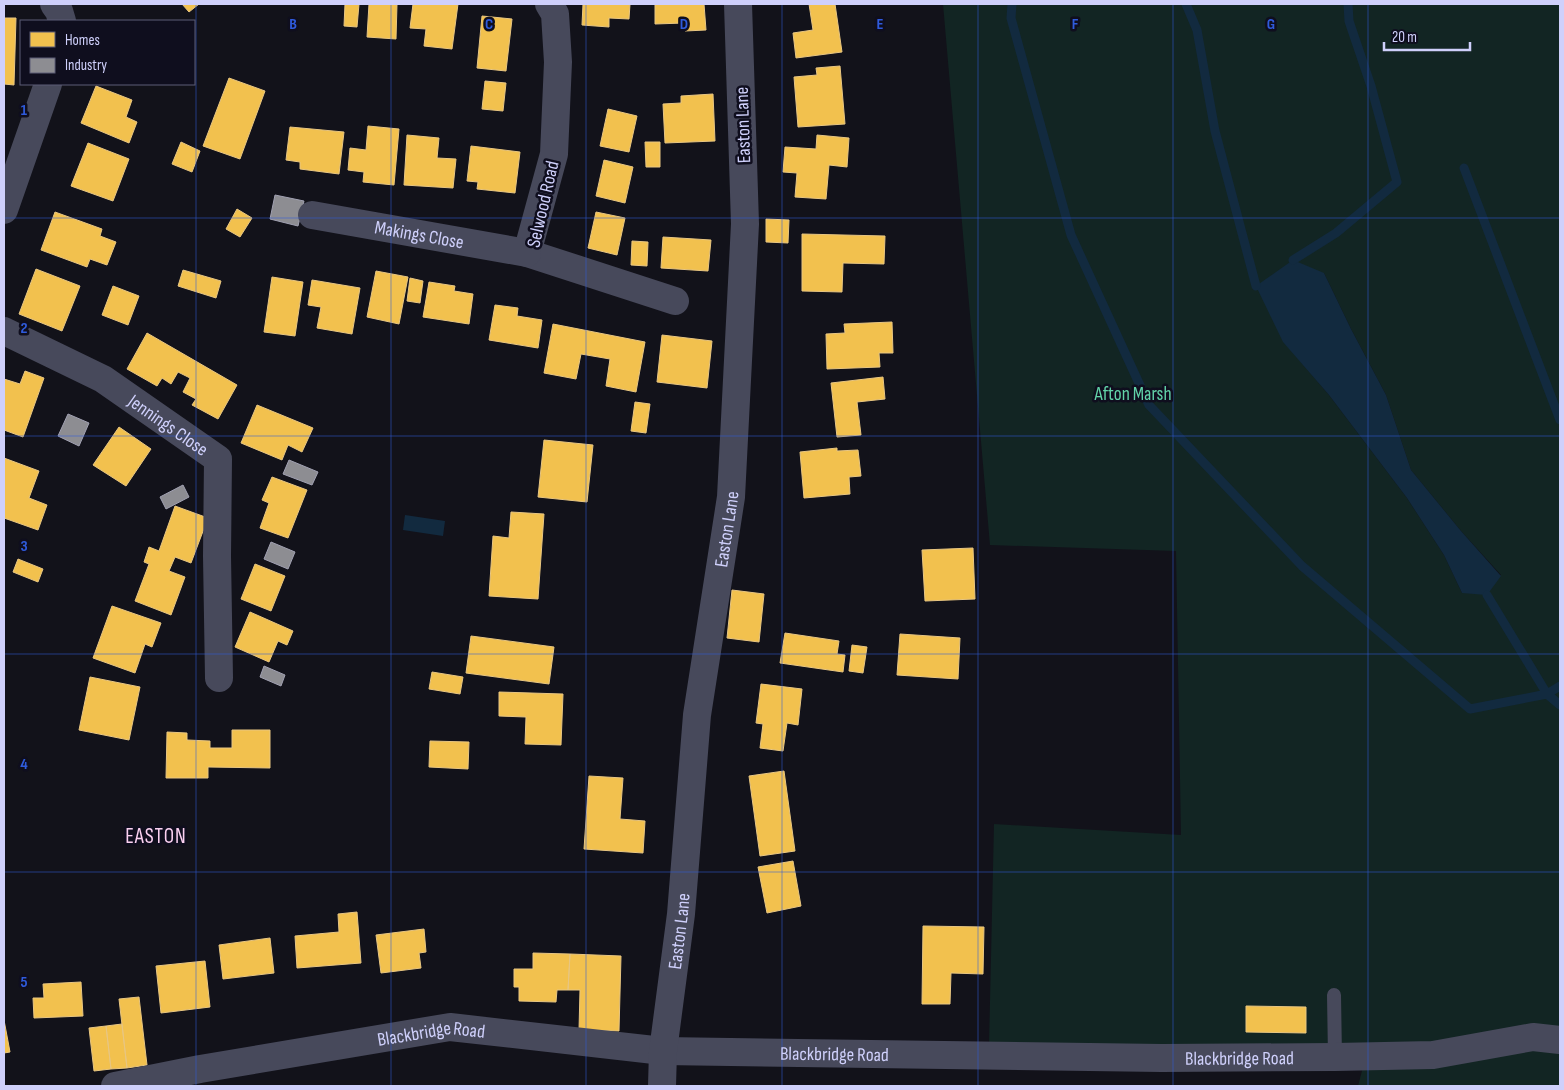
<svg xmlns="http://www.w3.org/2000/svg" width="1564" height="1090" viewBox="0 0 1564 1090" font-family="'Sofia Sans Condensed',sans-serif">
  <rect width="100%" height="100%" fill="#12121a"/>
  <!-- green -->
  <path fill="#122523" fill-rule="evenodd" d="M943,4H1560V1086H1358L1368,1048L989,1046L994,824L1181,835L1176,551L990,545ZM1324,273L1351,329L1386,395L1411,470L1461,531L1501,575L1462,593L1444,555L1407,498L1329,395L1283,341Z"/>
  <!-- water -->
  <path fill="#122a3f" d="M1293,260L1324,273L1351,329L1386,395L1411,470L1461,531L1501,576L1487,595L1462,593L1444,555L1407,498L1329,395L1283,342L1256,286Z
    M405,515L445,521L443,536L403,530Z"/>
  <!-- homes -->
  <path fill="#f2c14e" stroke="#e8c682" d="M182,4H199L189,12Z
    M345,4H359L357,27L344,26Z
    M369,4H397L396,39L367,37Z
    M413,4H458L452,49L424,46L426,29L410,28Z
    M583,4H630L629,19L609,18V27L582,25Z
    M655,4H704L706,30L685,31L684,23L655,24Z
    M809,4H835L842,52L796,58L793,33L813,30Z
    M482,16L512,19L506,71L477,68Z
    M4,18H16L14,85L4,84Z
    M840,66L845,124L798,127L794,77L817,75L816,68Z
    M229,78L265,91L240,159L203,146Z
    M485,81L506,83L503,111L482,109Z
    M96,86L132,100L126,117L137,122L129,143L81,123Z
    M713,94L715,141L665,143L663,104L681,103V96Z
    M608,109L637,116L629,152L600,146Z
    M368,126L399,129L394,185L363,182L364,172L348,170L350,148L366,150Z
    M290,127L344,132L339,174L300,169V162L286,160Z
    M407,135L439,138L437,158L456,159L453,188L404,185Z
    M817,135L849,138L847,167L829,165L826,199L795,197L797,173L783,172L785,147L816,149Z
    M181,142L200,151L192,172L172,164Z
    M645,142H660V167H646Z
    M88,143L129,159L113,201L71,186Z
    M471,146L520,152L515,193L477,189L478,182L467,181Z
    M604,160L633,167L625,203L596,196Z
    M237,209L252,218L240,237L226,229Z
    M55,212L102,229L100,236L116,242L107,265L90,259L87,267L41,250Z
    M596,212L625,218L617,255L588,248Z
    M766,219L789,220L788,243L766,242Z
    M802,234L885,236L884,264L843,263L842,292L802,291Z
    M663,237L711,240L708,271L661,268Z
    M632,241L648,242L647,266L631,265Z
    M36,269L80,286L62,331L19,314Z
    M183,270L221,281L216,298L178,286Z
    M376,271L408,277L399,324L367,317Z
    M272,277L303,282L295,336L264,332Z
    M410,278L423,281L420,303L407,301Z
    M312,280L360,288L352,334L317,328L321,307L308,305Z
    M429,282L455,286L454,291L473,294L469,324L423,317Z
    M113,286L139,296L128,325L102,315Z
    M495,305L518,308L517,316L542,320L538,348L489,340Z
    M892,322L893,353H879L880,367L827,369L826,334L845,333L844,324Z
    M553,324L645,342L636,392L606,386L610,359L581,354L576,379L544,373Z
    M147,333L237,385L218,419L192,405L196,399L183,392L190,378L178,372L171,384L162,378L157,386L127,369Z
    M662,335L712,341L707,388L657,382Z
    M25,371L44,378L23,437L4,430V379L20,384Z
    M883,377L885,399L857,402L861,435L837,437L831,383Z
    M635,402L650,404L646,433L631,431Z
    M257,405L313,428L302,452L288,445L282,460L241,443Z
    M119,427L151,449L126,486L93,465Z
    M544,440L593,445L587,502L538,497Z
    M837,448V451L858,450L861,476L849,477L850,494L804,498L800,452Z
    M4,458L39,471L29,498L47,505L38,530L4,518Z
    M272,477L307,490L288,538L260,528L269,503L262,500Z
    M175,506L208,518L191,563L175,557L169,571L185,577L171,615L135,601L149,564L144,562L149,547L159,551Z
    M511,512L544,514L538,599L489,596L493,536L509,538Z
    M973,548L975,599L925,601L922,550Z
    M18,559L43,569L38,582L13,572Z
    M255,564L285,576L271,611L241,599Z
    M732,590L764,594L759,642L727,638Z
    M112,606L161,623L152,647L145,644L135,673L93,658Z
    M250,612L293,631L287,645L278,641L269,662L235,647Z
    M785,633L839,641L837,654L845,655L843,672L780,663Z
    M900,634L960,638L958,679L897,675Z
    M471,636L554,647L549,684L466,673Z
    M852,645L867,647L863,673L849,671Z
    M432,672L463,677L460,694L429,689Z
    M90,677L140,687L129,740L79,730Z
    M761,684L802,689L798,725L787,723L783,751L760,748L763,724L756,723Z
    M499,692L563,694L561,745L525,744L526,717L499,716Z
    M232,730H270V768L208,767V778H166L167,732L187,733V740L210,741V748H232Z
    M430,741L469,742L468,769L429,767Z
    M784,771L795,851L760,856L749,776Z
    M589,776L623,778L620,819L645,821L643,853L584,849Z
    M793,861L801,906L767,913L758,867Z
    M357,912L361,963L297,968L295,936L339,932L338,914Z
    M923,926L984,927L983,974L951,973L950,1004H922Z
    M424,929L426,952L419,953L421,968L381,973L376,935Z
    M270,938L274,973L223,979L219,945Z
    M533,953L570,954L568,990H557L556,1002L519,1001V987H514V969H533Z
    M570,954L621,956L619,1031L579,1030L580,990H568Z
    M205,961L210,1007L161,1013L156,966Z
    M81,982L83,1016L34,1018L33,998H44L43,984Z
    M139,997L147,1065L127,1068L119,999Z
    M1246,1006L1306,1007V1033L1246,1032Z
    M4,1020L10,1052L4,1053Z
    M122,1024L127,1068L111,1069L106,1026Z
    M106,1026L111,1069L94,1071L89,1028Z"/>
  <!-- industry -->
  <path fill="#8d8d92" stroke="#a1a1b2" d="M275,195L304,201L298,226L270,219Z
    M68,414L89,423L79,446L58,436Z
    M289,460L318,472L312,485L283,474Z
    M183,485L189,497L166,509L160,497Z
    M271,542L295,552L288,569L264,559Z
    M264,666L285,675L281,686L260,677Z"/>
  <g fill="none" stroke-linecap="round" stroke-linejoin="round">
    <!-- stream -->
    <path stroke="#122a3f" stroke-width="9" d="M1012,4L1011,18L1071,235L1149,405L1302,566L1470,709L1547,694L1560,686
      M1186,4L1197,30L1215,131L1256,286
      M1464,168L1560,420
      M1293,260L1336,233L1397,182L1371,86L1349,21L1348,4
      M1487,595L1547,694L1560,705"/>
    <!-- service -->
    <path stroke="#47495b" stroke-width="14" d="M1334,995L1335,1057"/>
    <!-- minor -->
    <g stroke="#47495b" stroke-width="28">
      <path d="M54,4L59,11L62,21"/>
      <path d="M549,4L555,14L558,62L554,154L527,253L675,301"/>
      <path d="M4,210L48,84"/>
      <path id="s1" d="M312,215L527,253"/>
      <path id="s2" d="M4,331L103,379L218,459L217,556L219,678"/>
      <path id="s3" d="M115,1086L200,1069L450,1027L663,1051L1162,1058L1335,1057L1433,1055L1533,1037L1560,1040"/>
      <path id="s4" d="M662,1086L663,1051L681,914L697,715L731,497L745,224L738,4"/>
    </g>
  </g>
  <!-- grid -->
  <path fill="none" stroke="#2f5bdc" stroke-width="1" stroke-opacity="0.55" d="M196,4V1086M391,4V1086M586,4V1086M782,4V1086M978,4V1086M1173,4V1086M1368,4V1086M4,218H1560M4,436H1560M4,654H1560M4,872H1560"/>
  <g text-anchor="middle" stroke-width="5" stroke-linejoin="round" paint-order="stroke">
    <!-- street labels -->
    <g font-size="19" fill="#cfd0fb" stroke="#0f0e1e">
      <text transform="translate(742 125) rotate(-92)" y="7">Easton Lane</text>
      <text transform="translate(542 204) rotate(-77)" y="7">Selwood Road</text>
      <text dy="7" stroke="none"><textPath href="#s1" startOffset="109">Makings Close</textPath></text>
      <text dy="7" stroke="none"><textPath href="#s2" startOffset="190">Jennings Close</textPath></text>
      <text dy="7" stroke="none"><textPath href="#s4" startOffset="561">Easton Lane</textPath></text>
      <text dy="7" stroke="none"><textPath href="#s4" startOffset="156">Easton Lane</textPath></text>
      <text dy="7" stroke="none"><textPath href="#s3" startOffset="321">Blackbridge Road</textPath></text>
      <text dy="7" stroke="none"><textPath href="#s3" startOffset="726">Blackbridge Road</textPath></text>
      <text dy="7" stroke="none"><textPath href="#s3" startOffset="1131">Blackbridge Road</textPath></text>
    </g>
    <!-- park labels -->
    <g font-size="19" fill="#62d4a9" stroke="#0f0e1e">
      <text x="1133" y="400">Afton Marsh</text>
    </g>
    <!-- quarter labels -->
    <g font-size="21" letter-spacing="1" fill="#fbd1f1" stroke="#0f0e1e">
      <text x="156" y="843">EASTON</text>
    </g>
  </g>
  <g font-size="16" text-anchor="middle" font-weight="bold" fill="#2f5bdc" stroke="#0f0e1e" stroke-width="5" stroke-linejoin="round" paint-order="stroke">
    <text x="293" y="29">B</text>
    <text x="489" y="29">C</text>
    <text x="684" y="29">D</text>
    <text x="880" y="29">E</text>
    <text x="1075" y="29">F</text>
    <text x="1271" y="29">G</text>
    <text x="24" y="115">1</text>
    <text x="24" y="333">2</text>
    <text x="24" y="551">3</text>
    <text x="24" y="769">4</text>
    <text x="24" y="987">5</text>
  </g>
  <!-- border -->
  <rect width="1564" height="1090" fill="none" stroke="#cfd0fb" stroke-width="10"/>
  <!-- legend -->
  <rect x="20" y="20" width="175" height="65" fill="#0f0e1e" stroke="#5c5c76"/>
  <rect x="30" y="32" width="25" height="15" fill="#f2c14e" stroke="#5c5c76"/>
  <text x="65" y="45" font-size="15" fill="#cfd0fb">Homes</text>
  <rect x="30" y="58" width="25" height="15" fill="#8d8d92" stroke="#5c5c76"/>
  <text x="65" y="70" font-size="15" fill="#cfd0fb">Industry</text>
  <!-- scale -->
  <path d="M1384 42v8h86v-8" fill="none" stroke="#cfd0fb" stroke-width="2.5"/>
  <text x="1392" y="42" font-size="15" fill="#cfd0fb" stroke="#0f0e1e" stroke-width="4" paint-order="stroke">20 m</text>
</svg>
